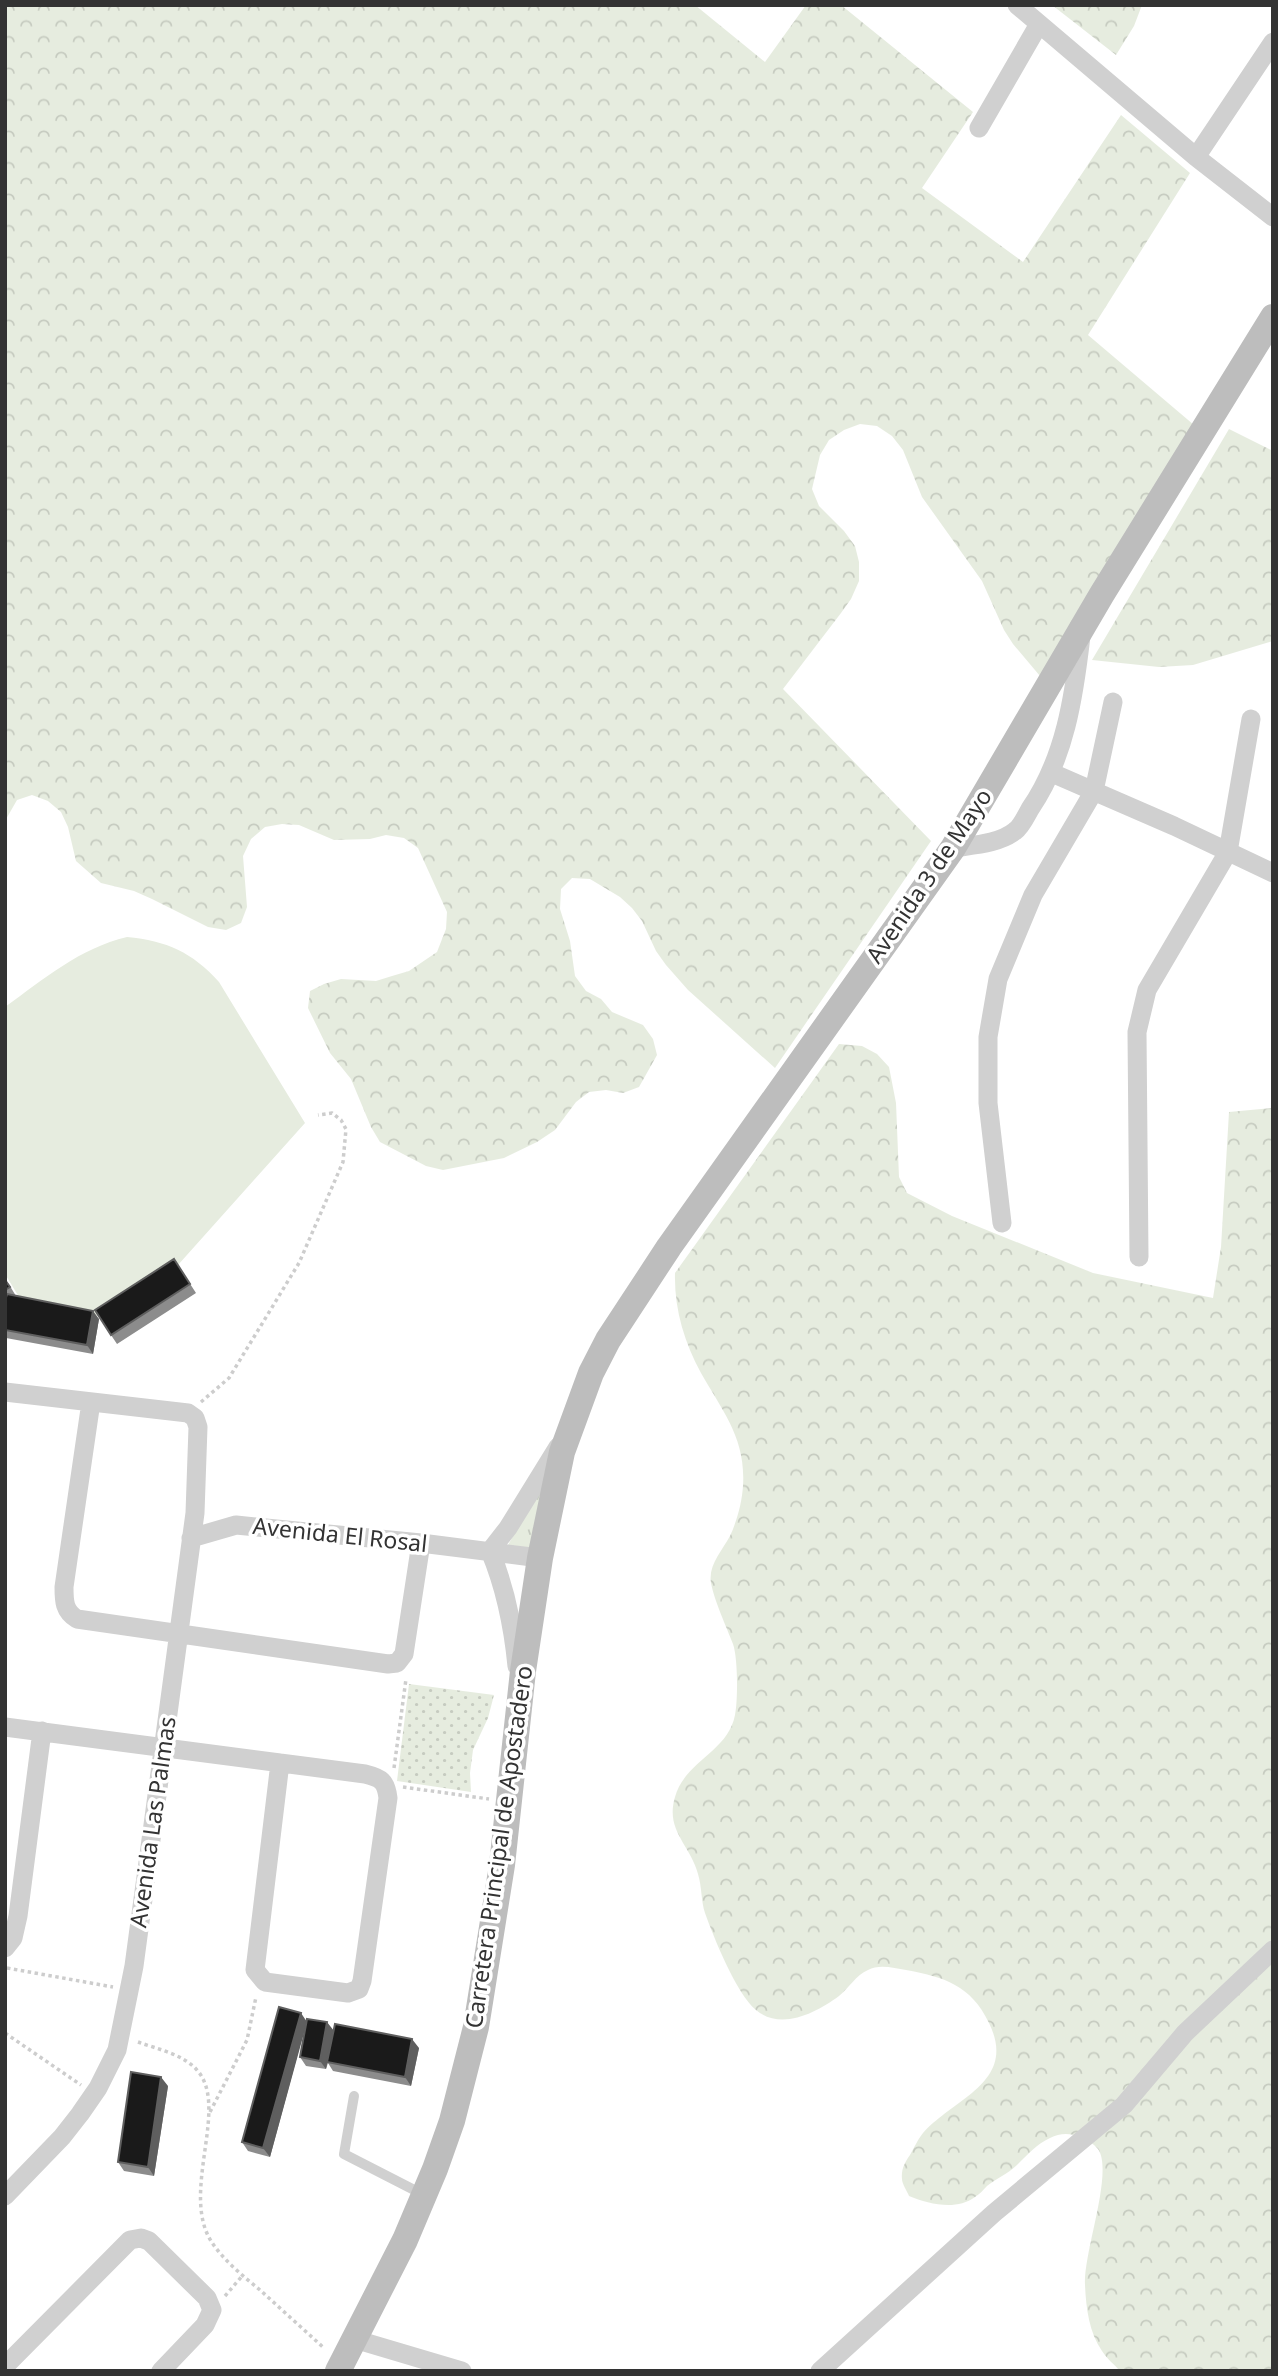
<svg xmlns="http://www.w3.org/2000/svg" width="1278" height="2376" viewBox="0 0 1278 2376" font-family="'Noto Sans',sans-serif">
  <defs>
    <pattern id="grass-tufts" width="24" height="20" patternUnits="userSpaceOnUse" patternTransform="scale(1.75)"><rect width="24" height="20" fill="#e6ecdf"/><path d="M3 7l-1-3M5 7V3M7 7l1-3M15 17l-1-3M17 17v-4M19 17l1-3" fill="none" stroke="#c6cbc0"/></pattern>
    <pattern id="forest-crowns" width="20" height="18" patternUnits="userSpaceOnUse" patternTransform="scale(1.75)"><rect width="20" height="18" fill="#e6ecdf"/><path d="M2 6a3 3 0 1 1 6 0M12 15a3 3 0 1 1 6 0" fill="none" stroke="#c6cbc0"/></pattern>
    <pattern id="park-dots" width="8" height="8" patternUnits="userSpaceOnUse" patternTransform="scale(1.75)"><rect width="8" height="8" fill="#e6ecdf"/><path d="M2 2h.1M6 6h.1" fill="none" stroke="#c6cbc0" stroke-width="1.8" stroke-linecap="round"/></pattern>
  </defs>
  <rect width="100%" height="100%" fill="#fff"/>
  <!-- grass -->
  <path fill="url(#grass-tufts)" d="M543,1484L531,1548L508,1545Z"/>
  <!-- forest -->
  <path fill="url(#forest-crowns)" d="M5,5H695L765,62L806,5H841L973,112L922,188L1023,262L1121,115L1190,173L1088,335L1194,425L1040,676L1013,644L1004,630L982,581L922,497L903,450L892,436L877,426L860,424L844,430L829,440L820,455L812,489L819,506L844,531L855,546L859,562V581L851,599L841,613L783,689L931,841L775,1068L688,990L666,965L656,951L642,921L632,908L620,897L590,879L572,878L561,889L560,909L570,941L575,976L586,991L601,999L612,1012L643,1025L653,1039L657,1055L639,1087L623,1093L606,1090L589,1092L576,1102L555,1130L537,1142L504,1158L443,1170L426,1166L380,1142L371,1127L351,1079L330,1053L308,1008L310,991L324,984L341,979L376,981L392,976L409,971L437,952L446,929L447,912L418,848L404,838L386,835L370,839L334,840L299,825L282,824L265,827L251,839L243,856L247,907L241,923L226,930L208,927L152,899L134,891L101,883L76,861L68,827L61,812L48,801L32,795L17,800L5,821Z
    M1052,5H1142L1134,26L1116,55Z
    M1229,429L1273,451V641L1193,665L1159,667L1092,660Z
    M839,1044L862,1046L877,1054L889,1067L896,1103L899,1177L907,1193L952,1216L1093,1273L1213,1298L1221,1247L1229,1112L1273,1108V2371H1120C1114,2364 1107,2359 1102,2351C1089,2332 1086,2308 1085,2285C1083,2253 1114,2172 1098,2149C1094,2144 1086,2139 1080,2137C1070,2133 1060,2133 1050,2138C1037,2144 1027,2155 1017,2165C1006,2175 997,2178 987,2186C983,2190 980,2194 975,2197C956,2211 929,2204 909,2196C907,2191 902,2184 902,2179C901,2169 905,2162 910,2155C914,2148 918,2139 923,2133C954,2098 1018,2082 989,2023C971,1985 944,1977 906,1970C894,1968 879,1964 868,1970C856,1975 849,1988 839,1996C816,2013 781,2031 756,2010C736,1993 714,1938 705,1913C701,1901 702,1887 698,1874C690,1844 665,1831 675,1797C685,1761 728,1752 735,1715C738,1700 738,1658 733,1644C727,1628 714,1600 711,1583C708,1565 722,1551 730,1536C737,1521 742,1502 743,1486C746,1438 723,1412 701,1373C684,1342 674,1308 675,1273Z"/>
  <!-- park -->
  <path fill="url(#park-dots)" d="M409,1684L494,1695L488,1718L473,1750L470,1773L471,1792L397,1781Z"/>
  <!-- pitch -->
  <path fill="#e6ecdf" d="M127,937C167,941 192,952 219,982L305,1123L178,1265L99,1316L22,1302L5,1274V1007C44,979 80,948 127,937Z"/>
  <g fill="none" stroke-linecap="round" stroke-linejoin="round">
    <!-- path -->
    <path stroke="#cdcdcd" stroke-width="3.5" stroke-dasharray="3.5 3.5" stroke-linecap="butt" d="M201,1402L229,1378L299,1263L343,1162L346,1129L341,1120L332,1113L318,1115
      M394,1768L406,1679
      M403,1787L489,1799
      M7,1968L113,1987
      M5,2033L81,2085
      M138,2042C157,2049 182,2054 196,2069C231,2105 180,2191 211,2241C223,2260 243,2276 260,2290C281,2309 303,2329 324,2348
      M210,2112L247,2040L256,1997
      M225,2296L243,2275"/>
    <!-- lane -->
    <path stroke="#d0d0d0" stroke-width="10" d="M354,2096L344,2154L424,2195"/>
    <!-- street -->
    <path stroke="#d0d0d0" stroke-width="19" d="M1017,5L1196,157L1273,217
      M979,128L1039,24
      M1196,157L1273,42
      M1052,773L1174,826L1273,873
      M953,848C972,845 999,844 1015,831C1021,827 1026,816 1030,809C1065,758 1074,697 1081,636
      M1002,1223L988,1103V1037L998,979L1033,895L1094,791L1113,702
      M1139,1257L1137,1032L1147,990L1228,852L1251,719
      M5,1392L188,1413L195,1418L198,1427L195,1513L134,1966L117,2050L98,2088L80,2114L62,2137L5,2196
      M91,1402L64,1587C64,1601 64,1611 77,1619L388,1664L397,1663L404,1654L421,1543
      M191,1538L236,1525L421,1543L540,1558
      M517,1666C513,1625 506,1589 490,1551L508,1528L558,1447
      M5,1727L365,1774C381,1778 386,1781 388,1798L362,1981L359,1989L348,1993L265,1982L255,1970L280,1763
      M5,1948L13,1938L18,1916L42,1731
      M354,2339L462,2371
      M5,2366L130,2240L141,2238L149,2241L207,2298L212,2310L205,2325L161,2371
      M820,2371L994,2213L1124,2105L1185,2033L1273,1950"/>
    <!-- secondary -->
    <path stroke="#bdbdbd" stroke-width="26" d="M338,2371L405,2240L435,2169L452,2121L476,2027L502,1865L523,1671L540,1558L562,1452L591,1373L608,1340L669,1247L953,848L1102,594L1273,317"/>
  </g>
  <!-- wall -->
  <path fill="#8c8c8c" d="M174,1259L196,1293L117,1344L111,1335Z
    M5,1278L16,1296L99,1319L93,1354L6,1338L5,1337Z
    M307,2022L333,2031L419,2048L411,2086L333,2071L328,2063L326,2069L306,2066L300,2057L305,2027L270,2157L248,2151L242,2142Z
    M168,2086L154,2176L124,2171L118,2162Z"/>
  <!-- shaded-wall -->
  <path fill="#5f5f5f" d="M93,1311L99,1319L93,1354L87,1345Z
    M301,2013L307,2022L270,2157L263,2148Z
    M327,2022L334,2031L326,2069L320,2061Z
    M412,2039L419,2048L411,2086L405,2077Z
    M161,2077L168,2086L154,2176L148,2167Z"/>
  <!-- building -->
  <path fill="#1a1a1a" stroke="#5f5f5f" stroke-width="2" d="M174,1259L190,1284L111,1335L95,1310Z
    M5,1280L10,1287L5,1290Z
    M7,1294L93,1311L87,1345L5,1330V1301Z
    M279,2007L301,2013L263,2148L242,2142Z
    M307,2019L327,2022L320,2061L300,2057Z
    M335,2024L412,2039L405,2077L327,2062Z
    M131,2072L161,2077L148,2167L118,2162Z"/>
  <g text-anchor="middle" stroke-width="7" stroke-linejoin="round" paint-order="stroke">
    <!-- street labels -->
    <g font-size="23" fill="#333" stroke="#fff">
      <text transform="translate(929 876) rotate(-56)" y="8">Avenida 3 de Mayo</text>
      <text transform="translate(340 1535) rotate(6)" y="8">Avenida El Rosal</text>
      <text transform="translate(153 1822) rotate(-82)" y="8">Avenida Las Palmas</text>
      <text transform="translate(499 1847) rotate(-82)" y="8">Carretera Principal de Apostadero</text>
    </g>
  </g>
  <!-- border -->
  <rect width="1278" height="2376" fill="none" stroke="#333333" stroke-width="14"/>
</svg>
